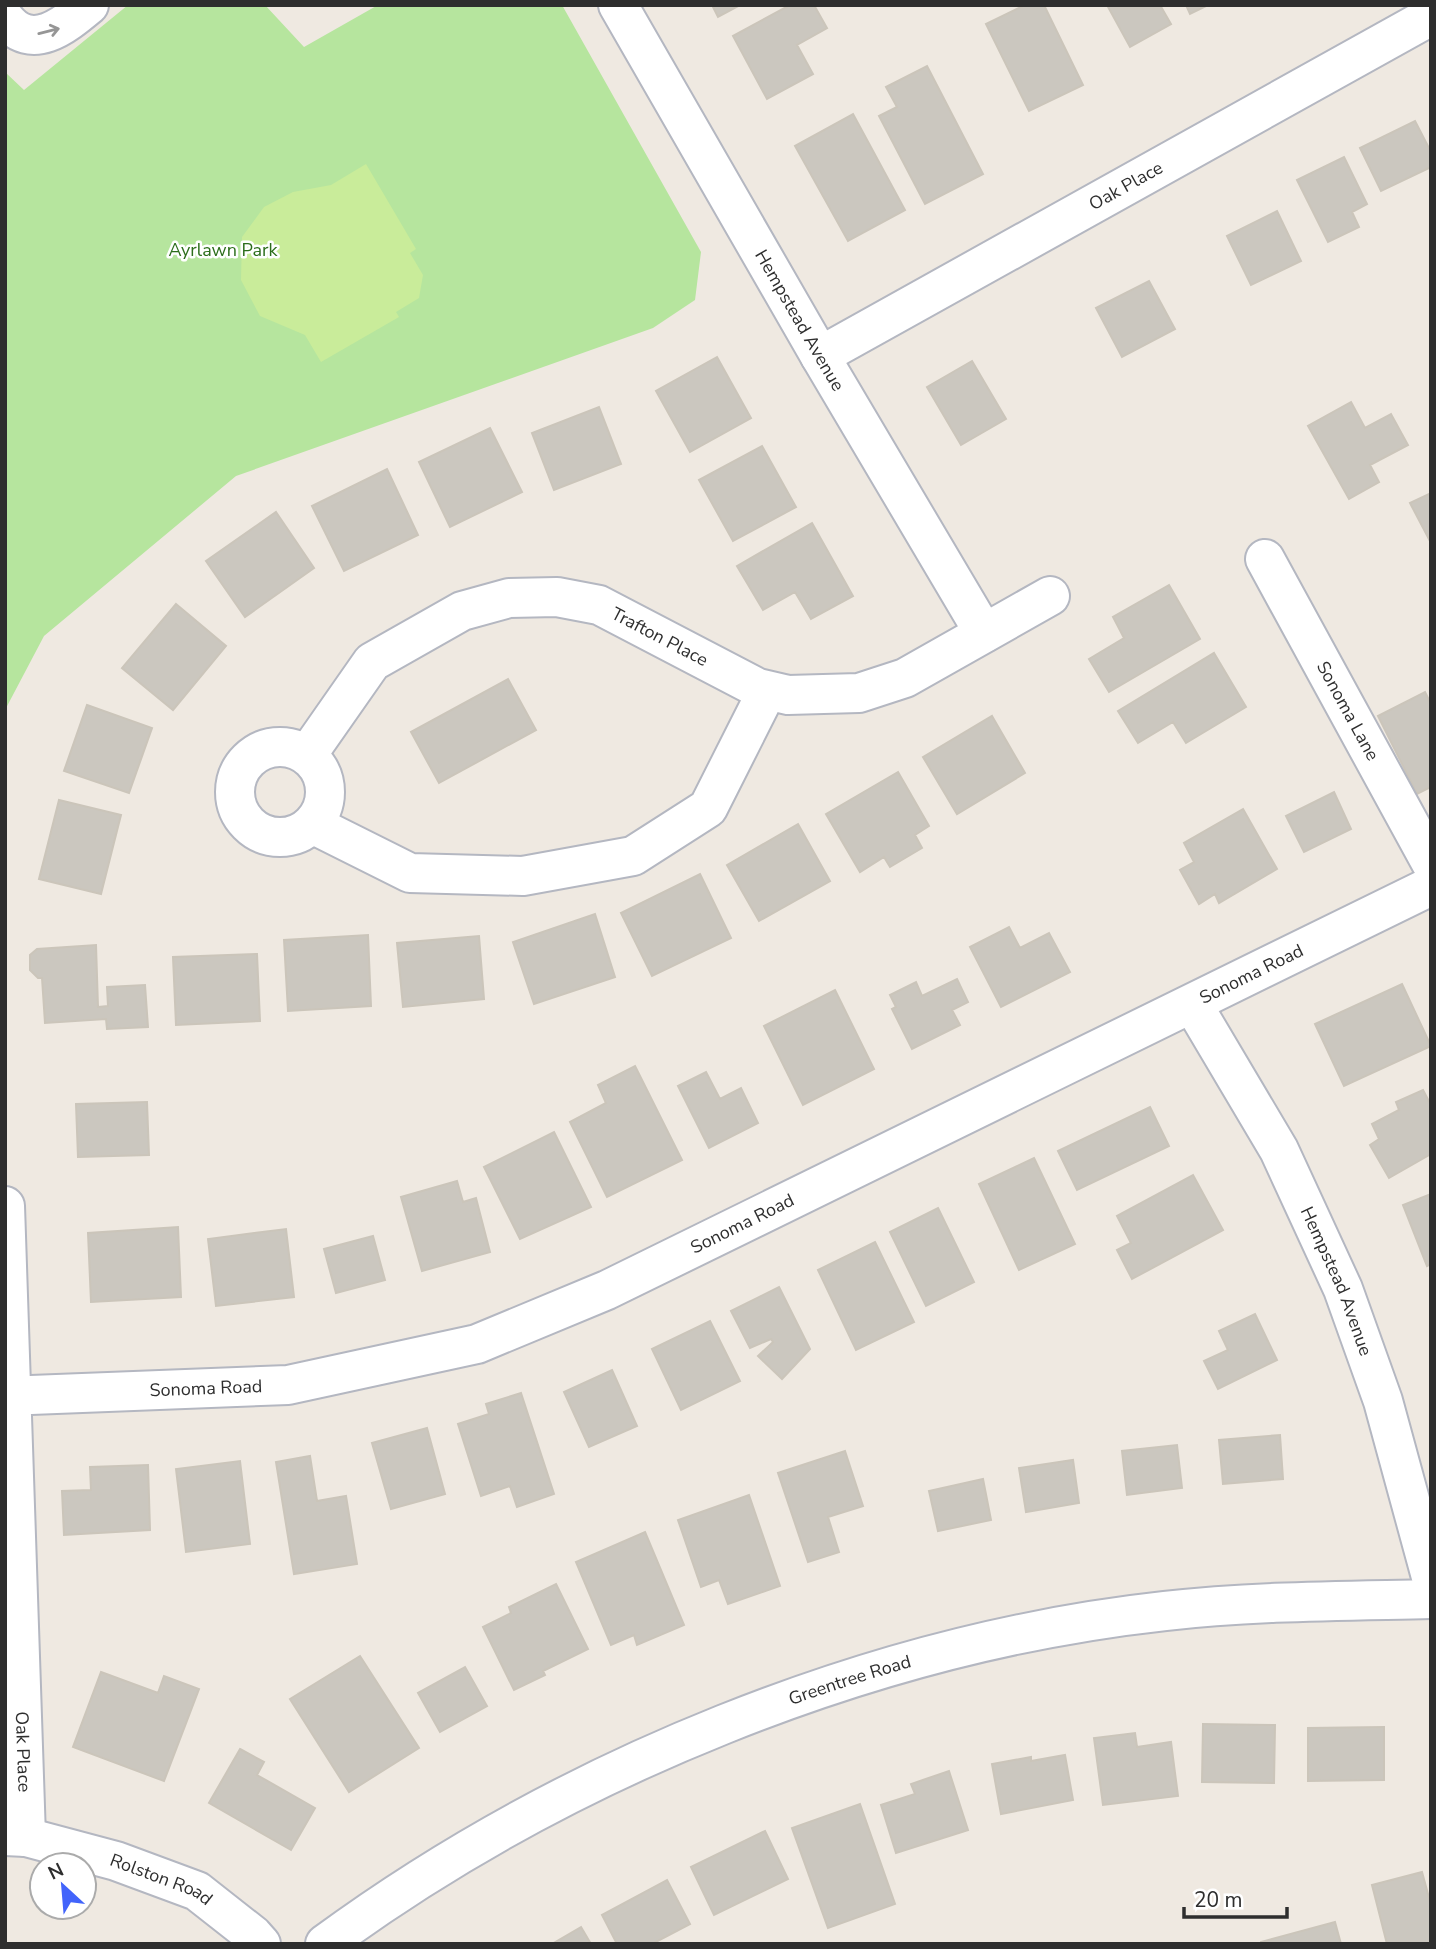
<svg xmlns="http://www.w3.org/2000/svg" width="1436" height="1949" viewBox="0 0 1436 1949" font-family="'Nunito Sans',sans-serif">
  <rect width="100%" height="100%" fill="#efe9e1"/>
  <!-- green -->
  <path fill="#b6e59e" d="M128,5H265L304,47L378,5H562L701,252L695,300L653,328L236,476L44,636L5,710V72L24,90Z"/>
  <!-- pitch -->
  <path fill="#c9ec9a" d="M366,164L416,249L410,253L423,275L419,298L396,312L399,317L321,362L305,335L260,316L241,280L242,237L264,207L293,192L331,185Z"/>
  <!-- building -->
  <path fill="#cbc7bf" stroke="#cbc5ba" stroke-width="2" d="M712,5H740L718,17Z
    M790,5H814L827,28L797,45L813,74L767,99L733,36Z
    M1025,5H1044L1083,85L1029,111L986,24Z
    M1107,5H1160L1171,24L1130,47Z
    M1186,5H1208L1190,14Z
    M927,66L983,174L925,204L879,116L897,107L886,87Z
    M853,114L905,210L848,241L795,146Z
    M1415,121L1431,152V167L1381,191L1360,148Z
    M1344,157L1367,204L1352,212L1359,227L1328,242L1297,180Z
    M1277,211L1301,261L1251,285L1227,236Z
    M1149,281L1175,329L1122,357L1096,308Z
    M717,357L751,418L690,452L656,391Z
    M972,361L1006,419L961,445L927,387Z
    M1351,402L1365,428L1391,414L1408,445L1370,465L1379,482L1349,499L1308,426Z
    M599,407L621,464L554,490L532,433Z
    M490,428L522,492L450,527L419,462Z
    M762,446L796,507L733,541L699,480Z
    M387,469L418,535L344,571L312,506Z
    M1431,493V543L1410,503Z
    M276,512L314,568L245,617L206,561Z
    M812,523L853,596L811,619L795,592L763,610L737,566Z
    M1169,585L1200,639L1109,692L1089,659L1124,638L1113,617Z
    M176,604L226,646L173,710L122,668Z
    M1214,653L1246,707L1186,743L1173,722L1138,743L1118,711Z
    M508,679L536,730L439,783L411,732Z
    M1425,692L1431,704V787L1417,794L1378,716Z
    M87,705L152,728L129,793L64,771Z
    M992,716L1025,773L957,814L923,757Z
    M898,772L929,826L915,835L922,848L890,867L884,857L860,872L826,814Z
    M1334,792L1351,829L1304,852L1286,816Z
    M59,800L121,815L101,894L39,879Z
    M1243,809L1277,869L1219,903L1215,894L1199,904L1180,870L1194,862L1184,843Z
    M798,824L830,881L759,921L727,865Z
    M700,874L731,938L652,976L621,913Z
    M595,914L615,977L534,1004L513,942Z
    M1009,927L1020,948L1049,933L1070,972L1001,1007L970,947Z
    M368,935L371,1006L288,1011L284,940Z
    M479,936L484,999L403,1007L397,943Z
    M96,945L98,1007L108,1006L107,987L145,985L148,1027L107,1029L106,1019L45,1023L42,978H38L30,970V955L37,949Z
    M257,954L260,1021L176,1025L173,957Z
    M957,979L968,1002L952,1010L960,1025L912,1049L892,1009L896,1007L890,995L916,982L922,996Z
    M1402,984L1431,1046L1344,1086L1315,1024Z
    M835,990L874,1069L803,1105L764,1026Z
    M635,1066L682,1160L607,1197L570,1122L606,1103L598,1085Z
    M706,1072L720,1099L741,1088L758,1123L709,1148L678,1086Z
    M1423,1090L1431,1105V1154L1389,1178L1370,1145L1379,1139L1372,1124L1399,1110L1396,1102Z
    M147,1102L149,1155L78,1157L76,1104Z
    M1150,1107L1169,1146L1077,1190L1058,1151Z
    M554,1132L591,1207L520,1239L484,1167Z
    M1034,1158L1075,1244L1019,1270L979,1184Z
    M1193,1175L1223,1230L1132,1279L1117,1250L1131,1243L1117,1216Z
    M457,1181L463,1202L476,1198L490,1252L422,1271L401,1197Z
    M1431,1194V1264L1427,1266L1403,1205Z
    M938,1208L974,1282L926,1306L890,1232Z
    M178,1227L181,1297L91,1302L88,1233Z
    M286,1229L294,1297L216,1306L208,1239Z
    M373,1236L385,1280L336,1293L324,1249Z
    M875,1242L914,1322L856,1350L818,1270Z
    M779,1287L810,1349L782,1379L758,1356L773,1342L771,1339L750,1348L731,1311Z
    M1255,1314L1277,1360L1218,1389L1204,1361L1228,1350L1219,1331Z
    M710,1321L740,1381L681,1410L652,1349Z
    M612,1370L637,1426L589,1447L564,1392Z
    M521,1393L554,1494L517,1507L510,1486L481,1496L458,1424L489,1414L486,1404Z
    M427,1428L445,1494L391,1509L372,1443Z
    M1280,1435L1283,1479L1223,1484L1219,1440Z
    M1177,1445L1182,1488L1127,1495L1122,1451Z
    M845,1451L863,1506L828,1517L839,1552L808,1562L778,1473Z
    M310,1456L317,1501L346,1496L357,1564L294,1574L276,1462Z
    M1073,1460L1079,1503L1026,1512L1019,1468Z
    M240,1461L250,1544L186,1552L176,1469Z
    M148,1465L150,1530L64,1535L62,1491L91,1490L90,1467Z
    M983,1479L991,1520L938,1531L929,1491Z
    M749,1495L780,1586L728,1604L719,1580L701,1587L678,1520Z
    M645,1532L684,1625L637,1645L634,1635L611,1645L576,1562Z
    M556,1584L588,1649L543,1671L545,1675L514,1690L483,1627L511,1613L509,1607Z
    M360,1656L419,1748L349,1792L290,1699Z
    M465,1667L487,1706L440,1732L418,1693Z
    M101,1672L158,1693L164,1676L199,1689L164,1781L73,1747Z
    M1203,1724L1275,1725L1274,1783L1202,1782Z
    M1384,1727V1780L1308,1781V1728Z
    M1135,1733L1137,1747L1171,1742L1178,1796L1103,1805L1094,1738Z
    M240,1749L264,1762L257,1775L315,1808L291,1850L209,1803Z
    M1065,1755L1073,1800L1001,1814L992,1764L1031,1757V1761Z
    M949,1771L968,1830L896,1853L881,1805L915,1794L911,1784Z
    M860,1804L895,1904L828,1928L792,1828Z
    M765,1831L788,1879L714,1915L691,1867Z
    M1422,1872L1431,1905V1944H1387L1372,1885Z
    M667,1880L690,1924L652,1944H617L602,1915Z
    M1335,1922L1341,1944H1261V1942Z
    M581,1927L591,1944H552Z"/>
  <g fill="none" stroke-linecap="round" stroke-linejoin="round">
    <!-- minor casing -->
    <g stroke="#b4b7c1" stroke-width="42">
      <g id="minor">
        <path id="s1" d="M618,5L820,356L984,633"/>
        <path d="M5,19C32,53 65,25 89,5"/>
        <path id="s2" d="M820,356L1431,16"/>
        <path id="s3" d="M1265,559L1431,863"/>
        <circle cx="280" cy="792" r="45"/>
        <path id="s4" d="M307,755L372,662L462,611L509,598L557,597L599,605L758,688L788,695L859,693L905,678L1050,596"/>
        <path d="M312,824L410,873L523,876L633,856L708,808L767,691"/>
        <path id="s5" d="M1193,1005L1279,1150L1343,1289L1383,1401L1431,1577"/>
        <path id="s6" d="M5,1206L26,1837"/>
        <path id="s7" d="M5,1396L288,1385L477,1344L607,1290L1431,886"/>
        <path id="s8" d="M5,1836L26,1837L116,1861L197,1891L253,1935L261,1944"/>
        <path id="s9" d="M325,1944C562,1770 872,1643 1165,1611C1253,1601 1342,1601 1431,1599"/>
      </g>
    </g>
    <!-- minor -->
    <use href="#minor" stroke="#fff" stroke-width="38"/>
  </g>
  <!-- one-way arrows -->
  <defs><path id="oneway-shaft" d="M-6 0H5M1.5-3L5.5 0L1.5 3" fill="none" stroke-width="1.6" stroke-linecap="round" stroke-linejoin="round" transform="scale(1.75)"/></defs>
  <use stroke="#969696" href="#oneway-shaft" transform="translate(49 31) rotate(-14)"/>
  <g text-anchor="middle" stroke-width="5" stroke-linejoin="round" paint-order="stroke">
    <!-- street labels -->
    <g font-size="18" fill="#2e2e2e" stroke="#fff">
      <text dy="6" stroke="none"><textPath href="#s2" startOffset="350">Oak Place</textPath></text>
      <text dy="6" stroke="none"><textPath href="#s1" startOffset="364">Hempstead Avenue</textPath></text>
      <text dy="6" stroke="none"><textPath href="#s4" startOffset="425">Trafton Place</textPath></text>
      <text dy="6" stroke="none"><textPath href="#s3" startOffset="173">Sonoma Lane</textPath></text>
      <text dy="6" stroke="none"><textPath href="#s7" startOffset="1335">Sonoma Road</textPath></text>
      <text dy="6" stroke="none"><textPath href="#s7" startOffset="768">Sonoma Road</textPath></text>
      <text dy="6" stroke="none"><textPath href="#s5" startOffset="312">Hempstead Avenue</textPath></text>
      <text dy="6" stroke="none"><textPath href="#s7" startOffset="201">Sonoma Road</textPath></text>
      <text dy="6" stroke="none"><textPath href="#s9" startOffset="590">Greentree Road</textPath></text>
      <text dy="6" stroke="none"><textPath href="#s6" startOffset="546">Oak Place</textPath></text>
      <text dy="6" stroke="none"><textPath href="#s8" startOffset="163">Rolston Road</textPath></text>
    </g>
    <!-- park labels -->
    <g font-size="18" fill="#2c6e1b" stroke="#fff">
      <text x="223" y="256">Ayrlawn Park</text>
    </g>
  </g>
  <!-- border -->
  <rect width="1436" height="1949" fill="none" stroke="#2e2e2e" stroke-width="14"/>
  <!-- north arrow -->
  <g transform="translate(63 1886) rotate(334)"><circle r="33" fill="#ffffff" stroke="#ababab" stroke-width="2"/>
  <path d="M0-5L12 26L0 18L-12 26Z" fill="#4264fb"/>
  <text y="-10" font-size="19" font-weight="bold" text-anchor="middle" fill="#2e2e2e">N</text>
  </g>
  <!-- scale -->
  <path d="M1184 1907v10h103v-10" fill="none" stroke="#2e2e2e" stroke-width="3.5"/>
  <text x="1194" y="1907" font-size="21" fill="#2e2e2e" stroke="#ffffff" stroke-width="5" paint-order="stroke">20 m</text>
</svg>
